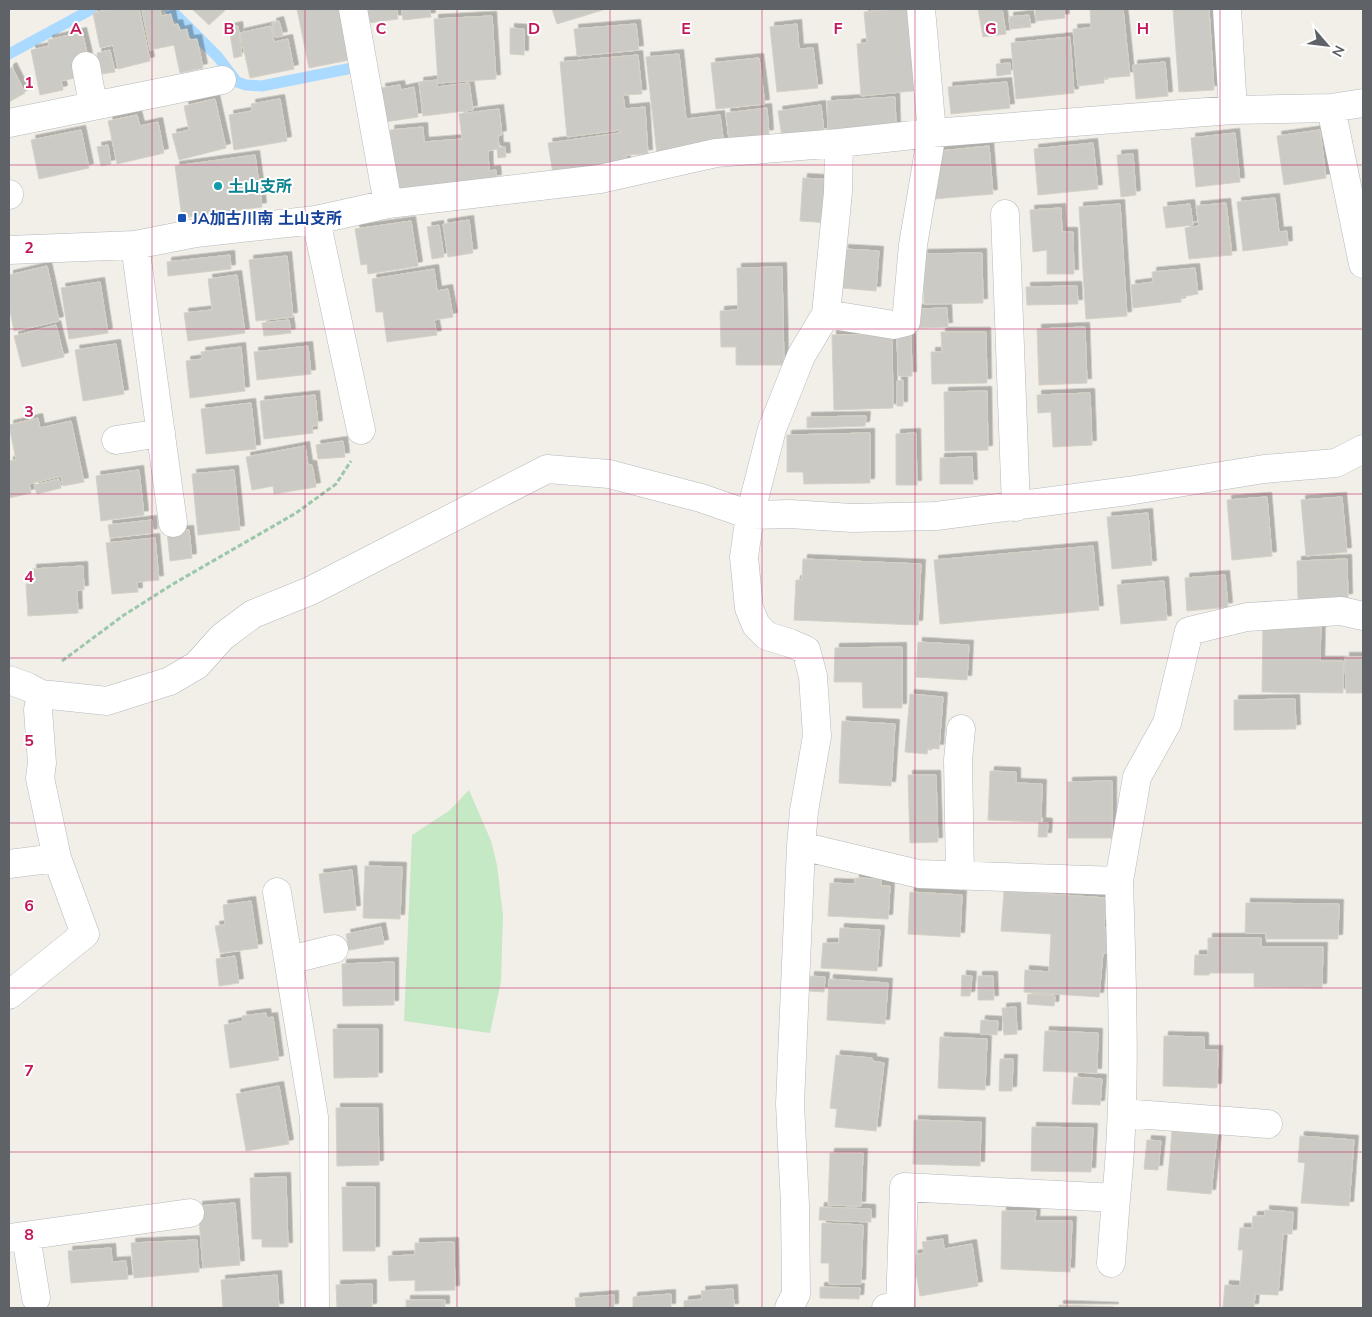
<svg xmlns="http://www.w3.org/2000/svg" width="1372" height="1317" viewBox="0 0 1372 1317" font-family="'Nunito Sans','Noto Sans JP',sans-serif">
  <defs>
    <filter id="shadow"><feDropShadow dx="4.5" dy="-4.5" stdDeviation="0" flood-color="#0004"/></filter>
  </defs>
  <rect width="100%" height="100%" fill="#f1efe8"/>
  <!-- green -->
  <path fill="#c5e8c5" d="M469,790L491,841L497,865L503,916L501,981L490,1033L404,1021L412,835L449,811Z"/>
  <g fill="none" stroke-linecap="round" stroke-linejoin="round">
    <!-- stream -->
    <path stroke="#aadaff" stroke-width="11" d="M170,9L218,57L237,82L246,85L262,86L357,67
      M9,54L92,9"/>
  </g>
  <!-- building -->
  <path fill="#cccac5" stroke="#d6d1c6" filter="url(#shadow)" d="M111,9H139L150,61L118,69L113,45L100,48L93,13Z
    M142,9H160L161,16L171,14L173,25L178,24L180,31L187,29L189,40L197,39L203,68L180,73L174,45L150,50Z
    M192,9H226L209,25Z
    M297,9H339L349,60L309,68Z
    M366,9H397L398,19L368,23Z
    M402,9H430L431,17L403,20Z
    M552,9H606L557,24Z
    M897,9H914L922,90L861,96L857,44L867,43L864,12Z
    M978,9H1002L1006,34L983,37Z
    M1035,9H1064L1065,18L1036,21Z
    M1090,9H1123L1130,76L1104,78V83L1078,86L1073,29L1091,28Z
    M1173,9H1209L1214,90L1179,92Z
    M1029,15L1031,27L1010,29L1009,17Z
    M492,16L496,79L438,83L434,19Z
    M279,21L283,36L275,37L272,23Z
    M636,24L639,50L577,56L574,29Z
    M797,24L799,49L813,48L818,88L777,92L770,27Z
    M238,26L242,56L234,58L229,28Z
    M271,26L274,42L288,39L294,69L250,78L240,33Z
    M510,28L524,29V55L510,54Z
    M82,32L88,57L72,61L75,78L61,81L63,90L40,95L31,50L49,46L48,40Z
    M1070,37L1074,93L1016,99L1011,43Z
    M110,50L115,72L101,74L97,53Z
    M679,54L686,119L720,115L724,146L657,154L646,57Z
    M638,55L642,94L623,95L625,109L645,107L648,154L626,155V163L553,174L548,143L620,133V130L567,137L560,62Z
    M759,58L765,104L716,109L711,63Z
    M1165,62L1168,96L1136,99L1133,65Z
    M1010,63L1011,74L997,76L996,64Z
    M12,67L25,93L9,102V69Z
    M437,80V87L469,83L473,110L423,116L419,82Z
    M1007,82L1010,108L951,114L948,87Z
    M400,85L401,90L414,87L418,117L385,122L381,88Z
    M895,97L896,127L828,131L827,101Z
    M215,99L226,148L179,160L172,134L189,130L184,106Z
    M280,99L287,141L234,150L229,115L252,111L251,104Z
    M821,105L824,132L782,137L778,111Z
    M767,108L769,134L729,139L726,113Z
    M499,109L502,135L498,136L499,147H505L506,157L498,158L497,149L488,151L489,171L496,170L497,179L396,189L390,130L423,127L424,142L462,139L459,114Z
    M137,115L140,126L158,122L164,153L117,164L108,121Z
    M81,130L89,168L39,179L31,140Z
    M1320,130L1326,178L1284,185L1277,136Z
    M1235,133L1240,182L1196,187L1191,138Z
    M1093,143L1098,189L1038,195L1034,149Z
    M108,145L111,164L101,166L97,147Z
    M989,146L993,194L934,199L930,152Z
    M1133,154L1136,195L1121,197L1117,155Z
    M255,155L262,207L182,218L175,166Z
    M803,178L832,180L829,223L800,221Z
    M1275,198L1279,232L1287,231L1288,245L1243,251L1237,202Z
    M1226,203L1232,255L1189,259L1185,228L1199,226L1196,206Z
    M1120,204L1127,316L1086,319L1079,207Z
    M1190,204L1193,225L1166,228L1163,207Z
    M1061,208L1062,232H1073L1074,274H1047V250L1033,252L1030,210Z
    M469,220L473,253L448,257L443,224Z
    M411,221L418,266L368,274L367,264L361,265L355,229Z
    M439,225L444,257L432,259L427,227Z
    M844,249L879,251L876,291L841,288Z
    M982,253L983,303L924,304L923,254Z
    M230,255L231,269L168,276L167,262Z
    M287,256L293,317L256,321L249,260Z
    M47,266L59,321L14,331L9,306V275Z
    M782,267L784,365H736V347H721L720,311L738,310L737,268Z
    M1195,268L1198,294L1181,297V302L1133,308L1131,285L1153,282L1152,272Z
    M434,269L437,291L448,289L453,317L434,320L437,335L387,342L383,312H376L372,279Z
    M237,275L245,333L188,341L184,313L212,310L208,279Z
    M100,282L108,333L69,339L61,288Z
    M1077,286L1078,304L1027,305L1026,287Z
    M947,308L948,327L916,328V309Z
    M289,320L291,333L264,336L262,323Z
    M56,325L64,357L22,367L14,336Z
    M1085,327L1087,383L1039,385L1037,329Z
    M897,330H911L912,376H898Z
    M941,332H986L987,383L932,384L931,352H942Z
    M892,334L893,408L834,410L832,335Z
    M116,344L124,394L83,401L75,350Z
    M308,346L311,374L257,380L254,352Z
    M241,347L245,391L190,398L186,361L202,359L201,352Z
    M903,380V406H897V381Z
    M987,391L988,450L945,451L944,392Z
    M1090,393L1092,445L1053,447L1051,412L1038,413L1037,395Z
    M315,395L318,425L312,426L313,433L264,439L260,401Z
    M251,403L256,449L206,454L201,409Z
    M866,416L865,426L807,428V417Z
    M38,418L40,428L71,421L84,482L63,486L61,476L29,484L31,493L9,498V461L16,460L9,425Z
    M870,433V483L804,484L803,472H787V435Z
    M916,433L917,485H896V434Z
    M343,441L345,457L318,459L316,445Z
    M305,446L308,465H312L316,487L274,494L273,486L252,490L246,457Z
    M972,457L973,484H940V458Z
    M139,470L144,515L101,521L96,476Z
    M234,470L240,530L198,535L192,474Z
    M59,479L61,488L37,494L34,485Z
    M1267,497L1272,556L1232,560L1227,500Z
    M1342,497L1347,552L1306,556L1301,500Z
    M1148,513L1152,565L1112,569L1107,517Z
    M152,520L153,533L110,538L108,525Z
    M189,530L192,558L170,561L167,531Z
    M155,538L159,580L137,582L138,592L112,594L106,543Z
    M1093,546L1099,610L940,624L934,560Z
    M803,559L921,564L918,625L794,620L796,580H802Z
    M1347,559L1348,598L1298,600L1297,561Z
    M83,566L84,590H77L78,613L28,616L26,584L33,583L32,569Z
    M1225,575L1228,607L1187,611L1185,578Z
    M1164,581L1167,620L1121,624L1117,585Z
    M1263,621L1321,622L1320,661H1343V693L1262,692Z
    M918,642L969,645L967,680L916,677Z
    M902,647V708H863L862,682H834L835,648Z
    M1345,657H1363V693H1346Z
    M910,694L943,697L939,749L928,748L927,754L905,752Z
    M1295,699L1296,729L1234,730V700Z
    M842,721L895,724L891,786L839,783Z
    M990,771L1016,772V783L1042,784L1041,822L988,820Z
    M908,775H936L938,842L910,843Z
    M1112,781V838H1068V782Z
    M1039,822L1048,823L1047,837H1038Z
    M365,866L402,867L400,919L363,918Z
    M352,870L356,910L324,913L319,874Z
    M855,878L881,879V886H890L888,919L828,916L830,883L855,884Z
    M1004,891L1106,898L1104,928H1109L1108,953H1103L1099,997L1024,992L1025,970L1049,972L1051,934L1001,931Z
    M910,892L962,895L960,937L908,934Z
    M251,901L258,948L220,953L215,926L225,925L223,905Z
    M1246,903L1339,904L1338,939H1266V933H1245Z
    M381,927L384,944L349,950L346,934Z
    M840,928L880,930L877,971L821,968L823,943H839Z
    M1208,938H1261V947H1323L1322,988L1254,987V973H1210L1209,975H1194L1195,955H1208Z
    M235,956L239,983L219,986L216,959Z
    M394,962V1005L343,1006L342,964Z
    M962,975L972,976L970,996H961Z
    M810,976L825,977L824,992L809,991Z
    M978,976H993L994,1000H978Z
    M829,979L888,983L885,1024L827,1020Z
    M1028,994L1055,996L1054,1006L1027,1004Z
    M1016,1007L1017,1034L1004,1035L1002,1008Z
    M266,1013L267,1018L273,1017L279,1060L230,1068L224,1025L243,1021L242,1016Z
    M981,1020L998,1021L997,1035L980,1034Z
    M333,1029H378V1077L334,1078Z
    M1045,1031L1098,1033L1097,1073L1043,1071Z
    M1164,1036L1204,1037V1050H1218L1217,1088L1163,1086Z
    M940,1037L987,1039L985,1090L938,1088Z
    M836,1055L872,1058V1061L884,1063L876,1131L835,1127L837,1109L830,1108Z
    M1000,1059H1013L1012,1091H999Z
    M1074,1077L1102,1079L1100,1105L1072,1104Z
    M279,1086L289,1144L246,1151L236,1094Z
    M336,1108H378L379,1165L337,1166Z
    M914,1120L981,1122L980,1166L913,1164Z
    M1032,1127L1093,1128L1091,1172L1031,1171Z
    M1172,1131L1217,1135L1211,1194L1167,1190Z
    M1300,1136L1354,1140L1349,1206L1301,1203L1305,1163L1298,1162Z
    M1147,1140L1161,1141L1158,1170L1144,1169Z
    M830,1153H863L861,1206L828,1205Z
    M286,1177L288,1247H262V1239H252L250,1178Z
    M342,1187H375V1251H343Z
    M235,1203L240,1265L203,1268L198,1206Z
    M820,1207L871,1209V1222L819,1220Z
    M1265,1210L1293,1212L1292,1234H1283L1278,1295L1255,1294L1254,1308H1223L1225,1285L1240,1286L1243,1250H1238L1240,1228H1252L1253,1216H1265Z
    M1002,1211H1036L1035,1221H1072L1070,1272L1001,1269Z
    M822,1223L863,1225L861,1284H829V1263H821Z
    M943,1239L944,1249L972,1244L978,1286L920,1296L913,1255L924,1253L922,1242Z
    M197,1240L199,1272L134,1278L131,1243Z
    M454,1242L455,1290L415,1291V1280L389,1281L388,1256L415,1255V1243Z
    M111,1248L112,1262L126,1261L128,1279L71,1283L68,1251Z
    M277,1275L279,1308H223L221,1280Z
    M372,1284V1308H337L336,1285Z
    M820,1287L860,1288L859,1299L820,1298Z
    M733,1289L734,1308H684V1301L702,1299L701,1291Z
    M671,1294V1308H633V1297Z
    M614,1295V1308H576L575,1298Z
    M406,1300H445V1308H406Z
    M1059,1305L1114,1307V1308H1059Z"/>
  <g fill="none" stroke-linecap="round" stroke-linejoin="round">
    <!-- street casing -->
    <g stroke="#b5b8bc" stroke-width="29">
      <path id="street" d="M353,9L388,204
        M1227,9L1233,110
        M86,66L93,105
        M1331,108L1363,264
        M9,123L222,80
        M9,194V195
        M1005,214L1016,507
        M316,220L361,430
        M135,245L173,523
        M9,250L135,245L196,233L316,220L388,204L600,179L716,153L839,143L932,133L1233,110L1331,108L1363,103
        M826,314L894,325L906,322L913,245L932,133L921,9
        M116,440L161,433
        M9,680L28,687L41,694L107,701L170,681L197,665L222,637L253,614L310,591L547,469L609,474L701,498L750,515L790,514L852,518L936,516L1128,491L1264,469L1336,463L1363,449
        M801,846L919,874L1119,881C1122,987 1127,1093 1116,1198L904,1187L900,1308H886
        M9,864L57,858L40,778L42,763L38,710L41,694
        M960,876L958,760L961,729
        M1119,881L1137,777L1167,723L1189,631L1247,617L1341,611L1363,616
        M277,892L314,1117L315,1308
        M289,960L334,949
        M9,995L85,934L57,858
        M1122,1113L1268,1124
        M26,1236L36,1298
        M9,1238L190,1213
        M1111,1263L1116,1198
        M789,1308L796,1294L795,1205L790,1104L801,846L804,811L817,736L813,676L806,650L790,643L767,636L756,625L749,608L744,557L750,515L772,429L801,356L826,314L838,192L839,143"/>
    </g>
    <!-- path -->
    <path stroke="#9cc7a9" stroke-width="3" stroke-dasharray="5 2.5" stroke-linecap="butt" d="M62,661L124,615L173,584L296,513L336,484L351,461"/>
    <!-- street -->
    <use href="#street" stroke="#fff" stroke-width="28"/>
  </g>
  <!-- grid -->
  <path fill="none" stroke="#c2185b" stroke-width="1" stroke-opacity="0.55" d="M152,9V1308M305,9V1308M457,9V1308M610,9V1308M762,9V1308M915,9V1308M1067,9V1308M1220,9V1308M9,165H1363M9,329H1363M9,494H1363M9,658H1363M9,823H1363M9,988H1363M9,1152H1363"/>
  <!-- markers -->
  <circle fill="#0f9aa8" stroke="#fff" stroke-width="2" cx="218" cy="186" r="5"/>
  <rect fill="#1a4fb4" stroke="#fff" stroke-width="2" x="177" y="213" width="10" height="10" rx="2.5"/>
  <g text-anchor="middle" stroke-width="4" stroke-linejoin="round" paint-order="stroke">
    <!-- culture labels -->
    <g font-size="16" font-weight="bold" fill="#0d838f" stroke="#fff" text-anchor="start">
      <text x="228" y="192">土山支所</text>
    </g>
    <!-- transit labels -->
    <g font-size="16" font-weight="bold" fill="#164399" stroke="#fff" text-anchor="start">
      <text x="192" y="224">JA加古川南 土山支所</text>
    </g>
  </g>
  <g font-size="16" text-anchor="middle" font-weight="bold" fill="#c2185b" stroke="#fff" stroke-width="4" stroke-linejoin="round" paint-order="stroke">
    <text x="76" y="34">A</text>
    <text x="229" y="34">B</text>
    <text x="381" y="34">C</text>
    <text x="534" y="34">D</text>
    <text x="686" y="34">E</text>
    <text x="838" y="34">F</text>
    <text x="991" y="34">G</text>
    <text x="1143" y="34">H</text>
    <text x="29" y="88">1</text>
    <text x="29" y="253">2</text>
    <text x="29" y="417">3</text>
    <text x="29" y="582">4</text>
    <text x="29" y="746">5</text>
    <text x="29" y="911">6</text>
    <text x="29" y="1076">7</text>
    <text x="29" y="1240">8</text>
  </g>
  <!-- border -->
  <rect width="1372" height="1317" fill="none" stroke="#5f6368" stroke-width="20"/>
  <!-- north arrow -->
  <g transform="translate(1327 45) rotate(118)" stroke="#ffffff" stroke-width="4" paint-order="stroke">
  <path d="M0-4L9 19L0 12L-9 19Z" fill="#5f6368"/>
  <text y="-8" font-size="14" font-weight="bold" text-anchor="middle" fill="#5f6368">N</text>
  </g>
</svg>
